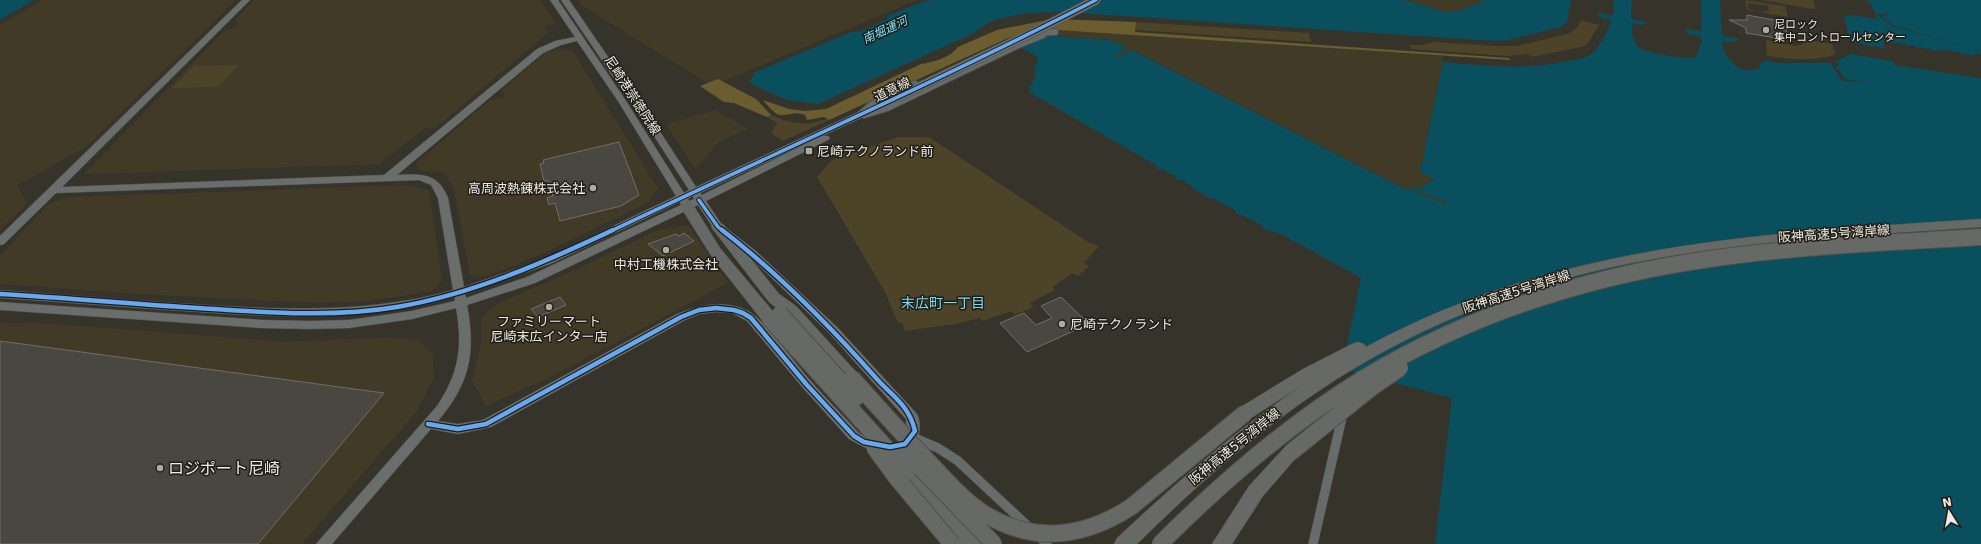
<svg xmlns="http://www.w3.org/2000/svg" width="1981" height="544" viewBox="0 0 1981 544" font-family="'DejaVu Sans','Noto Sans JP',sans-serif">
  <rect width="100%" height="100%" fill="#36332b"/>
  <!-- built -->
  <path fill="#413a27" d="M42,0H236L85,148L17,185L27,204L0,230V25Z
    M254,0H541L556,24L544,26L548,33L434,129L425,128L379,164L84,174L224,31L235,27L239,23L235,20Z
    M578,0H917L712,86L581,5Z
    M1383,0H1486L1462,10L1445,12L1409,1Z
    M1057,30L1442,56L1443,62L1420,172L1434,179L1419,189L1411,188L1448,202L1447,204L1409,189L1408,190L1132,50L1119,56L1114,54L1111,40L1056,36Z
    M560,49L572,50L658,188L649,202L542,254L508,268L482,277L470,275L454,189L443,172L421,171L415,164L490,100L505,97L502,89L547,52Z
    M716,110L748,129L719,142L695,169L666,124Z
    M408,185L429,190L442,280L432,291L371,301L317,303L140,294L0,284V255L49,204L69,197Z
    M688,225L728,283L553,376L486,406L472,381L481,343V318L497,304L583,266L655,231Z
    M0,323L56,324L288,342L392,337L418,340L433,355L434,377L417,411L302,544H0Z"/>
  <!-- green -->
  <path fill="#4c4329" d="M1745,0L1785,6L1788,17L1764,13L1763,11L1769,12L1768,6L1748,3V9L1754,10V11L1747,10Z
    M1761,0H1813L1815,8L1813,9Z
    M1581,20L1599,25L1586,46L1532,57L1528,54L1508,56L1411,49L1409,45H1422L1434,42L1495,46H1516L1568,34L1577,28Z
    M1136,22L1309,33L1311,42L1135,30Z
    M1802,39L1832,44L1835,54C1816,62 1788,59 1767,56L1766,40L1796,46L1803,44Z
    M239,65L218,87L172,88L194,66Z
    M771,115C790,124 807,126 827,119L829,120L783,141L771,133L777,123L767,117Z
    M898,137H929L1088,242L1099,246L1084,263L1089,266L1078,276L1072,273L1053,287L1055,290L1030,303L1033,307L1015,315L1012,311L982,321L980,318L955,324L905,331L902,323H898L885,292L817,177L832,160Z"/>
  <!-- forest -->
  <path fill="#6c5d31" d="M1052,19L1136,22L1135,32L1509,58L1510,60L1057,30L1019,35L1006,39L829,120L824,117L807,120L805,115C795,110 784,118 777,114C772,111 767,105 763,100L789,109L805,111L826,109L921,64C933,62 950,58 958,47L997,30Z
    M718,79L756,99L771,115L767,117L734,103L724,102L700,86Z"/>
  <!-- water -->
  <path fill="#094f5e" d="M0,0H34L0,20Z
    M933,0H1397L1408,1L1445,12L1462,10L1486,0H1571L1567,22L1562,27L1507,40L1494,41L1063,12L1028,13L1007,17L990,22L972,34L818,104L786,100L748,82L754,76L753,73L851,32C863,33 878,24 888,18L887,16L922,2Z
    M1614,0H1632L1631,18L1647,23L1642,25L1633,23L1632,33L1637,46C1646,53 1684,60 1695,57L1702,42L1701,37L1689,34L1684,29L1701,31V0H1720L1722,35L1739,39L1736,42L1722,41C1723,58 1741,77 1759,68L1762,62H1764V60L1777,63H1831L1842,81L1868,82L1845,79L1836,66H1839L1836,62L1850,54L1892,61L1894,65L1981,78V544H1435L1452,398L1342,369L1361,278L1281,234L1263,229V226L1242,215L1236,214V211L1213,198H1209L1192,188L1193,187L1182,180H1176V177L1162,169L1159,170L1156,168V165L1138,155L1029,92L1031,88L1028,85H1032L1036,69L1033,67L1036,65L1038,57L1022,48L1042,38L1051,36L1111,40L1128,48L1115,54L1119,56L1132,50L1407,190L1409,189L1446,204L1447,202L1410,188L1413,186L1419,189L1434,179L1420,172L1443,62C1486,66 1527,70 1569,61C1575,59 1584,59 1590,55C1598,50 1610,29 1611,19H1603L1596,13L1613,15Z
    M1864,0H1981V55L1973,47L1978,54H1974L1975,56L1942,49V51L1931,50L1929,47V49L1922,48L1919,46L1920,48L1915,47L1913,45L1908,46L1906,44L1884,42V48L1850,42L1844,16L1851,15L1876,19V16H1880L1893,27L1966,46L1894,26L1882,16L1893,13L1876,15L1870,2Z"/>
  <!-- building -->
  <path fill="#494740" stroke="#716e67" d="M1747,15L1785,22L1788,40L1746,33V28L1729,20H1747Z
    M619,142L639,195L621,206L560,221L555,203L549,205L547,198L553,196L548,180L544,181L540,164L544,163L543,160Z
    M684,233L694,241L663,256L648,244L676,234L679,236Z
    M560,297L566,305L538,317L531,309Z
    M1061,297L1089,324L1027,352L1000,323L1024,313L1036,325L1052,318L1041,306Z
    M0,341L384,393L258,544H0Z"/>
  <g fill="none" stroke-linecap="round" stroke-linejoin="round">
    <!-- street-far1 casing -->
    <g stroke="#535049" stroke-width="8">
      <path id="street-far1" d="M1036,33L1055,32
        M861,114L871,105L915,84
        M864,115L887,108L1018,45L1043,35"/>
    </g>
    <!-- street casing -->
    <g stroke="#535049" stroke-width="10">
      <path id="street" d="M912,437L938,448L958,461L1047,544
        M1313,544L1343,413"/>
    </g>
    <!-- secondary casing -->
    <g stroke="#535049" stroke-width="1">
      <path id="secondary" d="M242,0H250L62,187L384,175L537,49L555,41L575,37L550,0H558L626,101L684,193L689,190L632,102L622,90L561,0H569L628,86L640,101L696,187L895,95H901V99C835,131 767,161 700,193L702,195L822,136H828L830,138L828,140L706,201L722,225L756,251L837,327L917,414C923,426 919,453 900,448L898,444L907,432L906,419L829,333L748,255L714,229L698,205L535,283L467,305C476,353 470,383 438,421L458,424L483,420L677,314C700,305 724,299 748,311C764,319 796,365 811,381C826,399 843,415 859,433L867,438L887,442L889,446L887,450L882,451L864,447L849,439L803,388L747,321L732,313L716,312L700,314L685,320L491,427L458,434L431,429L332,544H316L437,406C459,373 463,347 456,308L412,319L349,328L310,329L262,328L0,310V302L262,320L310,321L349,320L412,311L455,301V297C367,321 289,318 199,312C133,308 66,302 0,298V290C69,295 137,301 206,305C290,310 372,313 453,290L438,198L431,185L419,180L56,193L4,244L0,245V236ZM577,41L618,101L676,196L542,260L464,287L448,198C438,172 420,174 397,175L543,53L561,45ZM693,196L694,199L689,201L688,199ZM680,202L681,205L527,277L466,298L465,294L550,264Z"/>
    </g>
    <!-- highway casing -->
    <g stroke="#535049" stroke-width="1">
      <path id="highway" d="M687,202L692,203L720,248L776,315L778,319L776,323L770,324L764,323L710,254L680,206L682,203Z
        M1981,219V227C1866,235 1751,240 1637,262C1526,283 1417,326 1323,388C1255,433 1195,487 1137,544H1114L1117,538C1177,482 1238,428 1307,382L1251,418L1245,419L1239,418L1236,413L1239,408L1303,369L1352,344L1358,342L1364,344L1366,347C1559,242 1767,233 1981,219Z
        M718,223L723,224L779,294L796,306L858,374L860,378L858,382L852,384L846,382L784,314L769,302L711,227L713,224Z
        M1290,446L1296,448L1299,453L1296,458L1263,496L1232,544H1212L1249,486L1284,448Z
        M907,464L913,466L978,538L981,544H959L901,476L898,471L901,466Z"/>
    </g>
    <!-- street-far1 -->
    <use href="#street-far1" stroke="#666c6c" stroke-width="6"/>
    <!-- street -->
    <use href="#street" stroke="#666c6c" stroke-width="9"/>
    <!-- secondary -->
    <use href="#secondary" fill="#696e6c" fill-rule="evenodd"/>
    <!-- highway -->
    <use href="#highway" fill="#676966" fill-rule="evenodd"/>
    <!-- secondary-bridge casing -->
    <g stroke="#535049" stroke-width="10" stroke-linecap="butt">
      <path id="secondary-bridge" d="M898,97L1026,36L1096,0"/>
    </g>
    <!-- highway-bridge casing -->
    <g stroke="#535049" stroke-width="18" stroke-linecap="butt">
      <path id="highway-bridge" d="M780,314L856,398
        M770,319L907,471
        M852,378C877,406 902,434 928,461C945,479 962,499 983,513C1033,544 1083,538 1131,507L1245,413
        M874,447L896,477L952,544
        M903,450L994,544
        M1290,453L1371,388L1400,368
        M1160,544C1222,482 1289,424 1364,378C1465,317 1580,279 1696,261C1790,246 1886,243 1981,237"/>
    </g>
    <!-- secondary-bridge -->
    <use href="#secondary-bridge" stroke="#696e6c" stroke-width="9"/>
    <!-- highway-bridge -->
    <use href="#highway-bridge" stroke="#676966" stroke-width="16"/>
    <!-- cycleway-far1 casing -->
    <g stroke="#1f1d16" stroke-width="5.5">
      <path id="cycleway-far1" d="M699,200L718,227L723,231
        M611,231C773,154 937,82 1096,0"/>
    </g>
    <!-- cycleway casing -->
    <g stroke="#1f1d16" stroke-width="7">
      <path id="cycleway" d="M0,294C71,298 143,305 214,309C275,313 336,317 397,307C473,294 543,263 613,230
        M428,424L458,429L486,424L681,317L699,310L716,308L734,310L743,313L751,318L807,385L854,436L864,442L890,447L905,444L915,431C909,405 893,397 876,378C829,325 779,274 722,230"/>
    </g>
    <!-- cycleway-far1 -->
    <use href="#cycleway-far1" stroke="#66a8f1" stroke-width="3.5"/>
    <!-- cycleway -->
    <use href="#cycleway" stroke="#66a8f1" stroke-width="4.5"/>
  </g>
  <!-- markers -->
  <g fill="#aeaba2" stroke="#1f1d16" stroke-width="1.5">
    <circle cx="1766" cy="30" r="4"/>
    <rect x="805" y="147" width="8" height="8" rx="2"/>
    <circle cx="593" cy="188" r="4"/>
    <circle cx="666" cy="250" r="4"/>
    <circle cx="549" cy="307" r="4"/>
    <circle cx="1062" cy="324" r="4"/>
    <circle cx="160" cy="468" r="4"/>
  </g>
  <g text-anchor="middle" stroke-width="3" stroke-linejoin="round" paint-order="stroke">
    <!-- far-poi labels -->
    <g font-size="11" fill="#efebe2" stroke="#1f1d16" text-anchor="start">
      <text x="1774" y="28">尼ロック<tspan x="1774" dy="13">集中コントロールセンター</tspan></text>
    </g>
    <!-- far-water labels -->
    <g font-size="12" font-style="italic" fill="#7de0fd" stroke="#1f1d16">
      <text transform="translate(885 30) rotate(-25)" y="4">南堀運河</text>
    </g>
    <!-- street labels -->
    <g font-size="13" fill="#efebe2" stroke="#1f1d16">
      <text transform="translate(892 89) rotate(-26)" y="5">道意線</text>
      <text transform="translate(633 95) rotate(57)" y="5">尼崎港崇徳院線</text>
      <text transform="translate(1834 233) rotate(-4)" y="5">阪神高速5号湾岸線</text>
      <text transform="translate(1516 291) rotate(-18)" y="5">阪神高速5号湾岸線</text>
      <text transform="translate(1234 446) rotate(-39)" y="5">阪神高速5号湾岸線</text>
    </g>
    <!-- poi labels -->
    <g font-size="13" fill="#efebe2" stroke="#1f1d16" text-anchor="start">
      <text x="817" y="156">尼崎テクノランド前</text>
      <text x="585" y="193" text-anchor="end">高周波熱錬株式会社</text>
      <text x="666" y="269" text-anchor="middle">中村工機株式会社</text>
      <text x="549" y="326" text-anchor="middle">ファミリーマート<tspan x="549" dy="15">尼崎末広インター店</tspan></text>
      <text x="1070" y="329">尼崎テクノランド</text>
    </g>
    <!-- neighbourhood labels -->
    <g font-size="14" fill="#79daf7" stroke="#1f1d16">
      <text x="943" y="308">末広町一丁目</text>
    </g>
    <!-- near-poi labels -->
    <g font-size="16" fill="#efebe2" stroke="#1f1d16" text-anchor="start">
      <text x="168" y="474">ロジポート尼崎</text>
    </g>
  </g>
  <!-- north arrow -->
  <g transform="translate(1949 512) rotate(349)" stroke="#1f1d16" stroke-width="3" paint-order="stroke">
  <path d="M0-3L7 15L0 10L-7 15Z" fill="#efebe2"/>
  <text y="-6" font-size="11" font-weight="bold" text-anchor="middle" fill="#efebe2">N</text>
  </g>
</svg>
